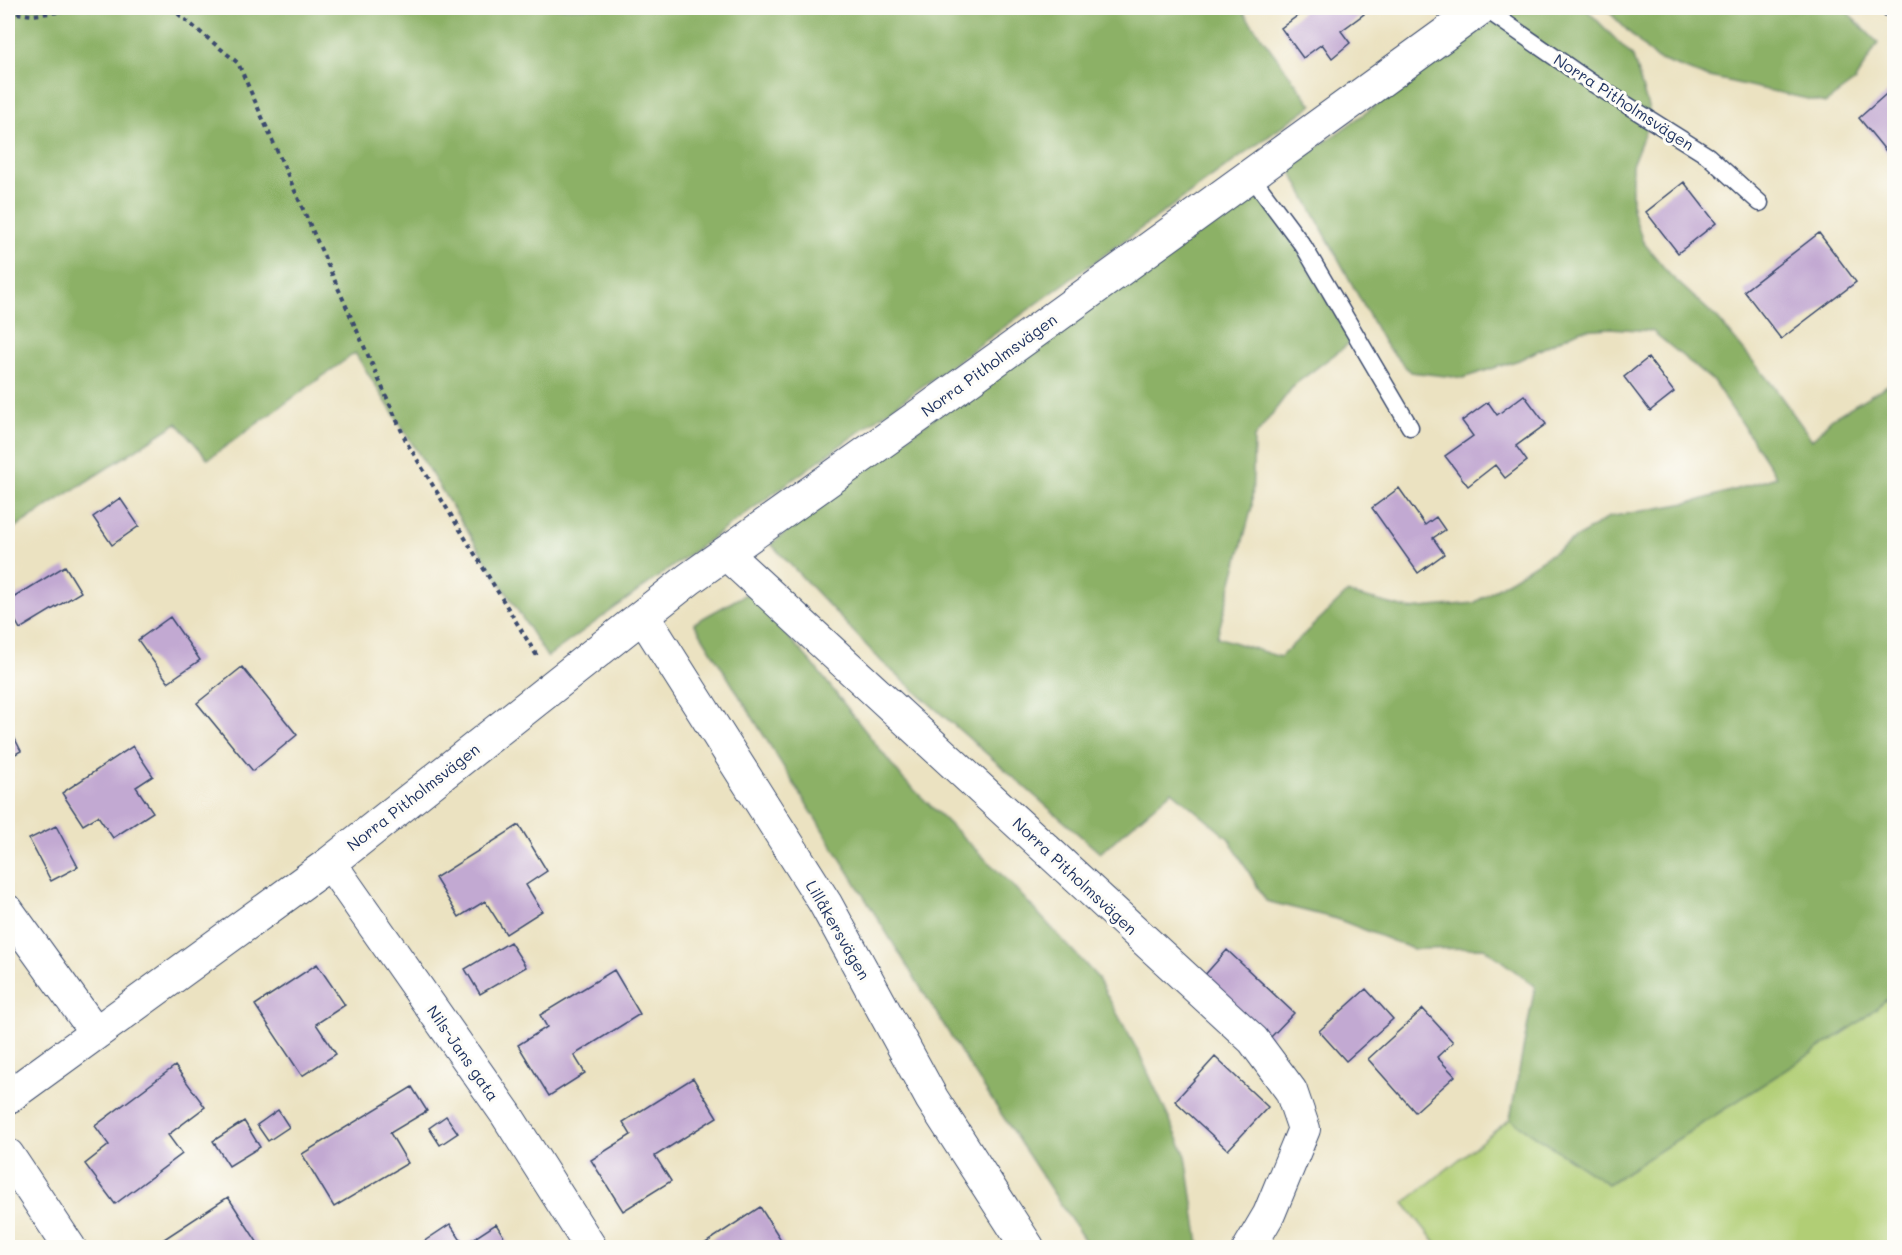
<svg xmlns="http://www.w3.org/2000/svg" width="1902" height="1255" viewBox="0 0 1902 1255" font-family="Mali,sans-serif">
  <rect width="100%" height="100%" fill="#fdfcf7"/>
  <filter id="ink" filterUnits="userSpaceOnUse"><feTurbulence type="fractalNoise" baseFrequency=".0167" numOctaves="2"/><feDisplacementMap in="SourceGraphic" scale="12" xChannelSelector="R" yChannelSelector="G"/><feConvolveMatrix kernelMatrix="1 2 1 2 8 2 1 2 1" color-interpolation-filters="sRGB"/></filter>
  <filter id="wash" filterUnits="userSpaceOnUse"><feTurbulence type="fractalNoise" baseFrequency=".008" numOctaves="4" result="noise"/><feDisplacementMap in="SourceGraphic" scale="24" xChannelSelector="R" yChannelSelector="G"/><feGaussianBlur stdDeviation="1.35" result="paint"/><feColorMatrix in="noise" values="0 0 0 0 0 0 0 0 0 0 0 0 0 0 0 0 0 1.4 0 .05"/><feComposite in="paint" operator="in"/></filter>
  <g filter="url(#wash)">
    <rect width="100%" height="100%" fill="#ebe2c1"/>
    <!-- green -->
    <path fill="#b1ce74" stroke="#667e69" stroke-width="1.5" d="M1894,993V1247H1439L1404,1203L1510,1119L1608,1184L1857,1024Z"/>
    <!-- forest -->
    <path fill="#8cb166" stroke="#547062" stroke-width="1.5" d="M8,8H1240L1312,105L547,657L355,353L208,459L177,423L8,532Z
      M1511,8H1585L1633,57L1651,117L1632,165V209L1643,242L1670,275L1719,320L1774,387L1812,440L1831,419L1894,381V993L1857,1024L1608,1184L1510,1119L1535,986L1484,948L1413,949L1337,919L1266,901L1229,839L1172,791L1100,853L882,662L771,544L917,430L1260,184L1351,342L1294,385L1254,438L1252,507L1217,637L1280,657L1347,593L1410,609L1474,603L1609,517L1697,501L1777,477L1714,382L1652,331L1610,328L1580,330L1519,360L1463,378L1410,372L1384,343L1289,168Z
      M1605,8H1843L1878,43L1855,81L1825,103L1701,75L1655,58Z
      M748,593L812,663L903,779L1011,884L1097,977L1140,1055L1186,1156L1199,1244L1196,1247H1089L965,1059L694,623Z"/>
    <g id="blocks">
      <!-- building -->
      <path fill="#c2a9d2" d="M1308,8H1360L1364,14L1341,31L1350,43L1332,58L1322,44L1303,58L1281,28Z
        M1893,88L1894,89V161L1859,118Z
        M1684,182L1716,223L1678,253L1646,212Z
        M1819,233L1856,282L1781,339L1744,291Z
        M1648,358L1674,392L1650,411L1624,377Z
        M1524,395L1546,424L1516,446L1527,461L1505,478L1495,465L1468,486L1445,456L1473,436L1462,421L1488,402L1497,415Z
        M1399,488L1425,525L1436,517L1445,530L1433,538L1444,554L1418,573L1372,508Z
        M120,498L139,526L112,545L93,517Z
        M65,566L81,592L20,629L8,607V601Z
        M170,617L200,660L168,682L138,640Z
        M242,667L297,735L253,771L197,703Z
        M8,725L21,751L8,758Z
        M133,746L153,776L136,787L153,812L113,838L98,816L83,825L62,793Z
        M519,825L547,871L526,885L542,911L506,934L485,901L459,917L435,878Z
        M56,826L78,867L51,881L29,839Z
        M510,942L526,967L480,994L465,969Z
        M1227,950L1294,1013L1269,1039L1203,977Z
        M8,954L15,964L8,969Z
        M317,964L345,1005L316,1024L336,1054L302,1076L255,1005Z
        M614,970L640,1014L574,1055L585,1073L549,1096L518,1045L547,1027L540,1015Z
        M1366,989L1393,1019L1346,1061L1319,1031Z
        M1423,1009L1453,1042L1437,1057L1455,1076L1415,1112L1368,1059Z
        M1215,1057L1268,1107L1228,1150L1175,1101Z
        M175,1066L205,1107L168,1135L182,1154L115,1204L85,1164L109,1145L95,1126Z
        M693,1078L717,1117L655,1156L671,1181L623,1211L591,1160L631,1135L623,1122Z
        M412,1087L427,1111L390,1133L408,1163L334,1207L302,1154Z
        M278,1110L289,1127L268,1141L257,1125Z
        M446,1116L458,1133L440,1145L429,1128Z
        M244,1121L260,1147L229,1166L213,1141Z
        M228,1197L261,1248H161L158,1243Z
        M760,1207L785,1246L698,1248Z
        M450,1224L464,1245L496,1224L511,1248H414Z"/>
    </g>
  </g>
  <g filter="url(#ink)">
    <use href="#blocks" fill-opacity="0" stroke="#3a4a6d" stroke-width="1.5"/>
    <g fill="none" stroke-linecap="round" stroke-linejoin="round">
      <!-- service casing -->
      <g stroke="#3a4a6d" stroke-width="19">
        <path id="service" d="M1484,8L1592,83L1708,156L1760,203
          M1889,8L1894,11
          M1251,176L1304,247L1410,427"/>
      </g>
      <!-- minor casing -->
      <g stroke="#3a4a6d" stroke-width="34">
        <path id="minor" d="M725,553L1253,1040L1291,1091L1304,1129L1269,1214L1249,1248
          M330,863L506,1114L591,1248
          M8,911L96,1033
          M8,1155L70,1248"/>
      </g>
      <!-- tertiary casing -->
      <g stroke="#3a4a6d" stroke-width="35">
        <path id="tertiary" d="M643,616L825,903L932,1099L1028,1248
          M8,1097L330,863L689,579L920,415L1481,8"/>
      </g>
      <!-- path -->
      <path stroke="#3a4a6d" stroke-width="4" stroke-dasharray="4.5 4.5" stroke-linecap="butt" d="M171,8L238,63L407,443L537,656
        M8,12L32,15L99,8"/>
      <!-- service -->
      <use href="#service" stroke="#fff" stroke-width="16"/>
      <!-- minor -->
      <use href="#minor" stroke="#fff" stroke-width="32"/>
      <!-- tertiary -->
      <use href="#tertiary" stroke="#fff" stroke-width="33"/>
    </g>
  </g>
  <g text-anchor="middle" stroke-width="6" stroke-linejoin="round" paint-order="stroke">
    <!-- street labels -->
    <g font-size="16" fill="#1b2f5e" stroke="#fdfcf7">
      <text transform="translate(1624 102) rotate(33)" y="6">Norra Pitholmsvägen</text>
      <text transform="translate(989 365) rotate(-36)" y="6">Norra Pitholmsvägen</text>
      <text transform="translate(413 797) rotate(-38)" y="6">Norra Pitholmsvägen</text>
      <text transform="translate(1075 876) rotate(43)" y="6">Norra Pitholmsvägen</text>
      <text transform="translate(838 930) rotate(60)" y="6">Lillåkersvägen</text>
      <text transform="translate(463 1053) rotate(55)" y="6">Nils-Jans gata</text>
    </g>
  </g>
  <!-- margin -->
  <rect width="1902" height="1255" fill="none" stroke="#fdfcf7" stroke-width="30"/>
</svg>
